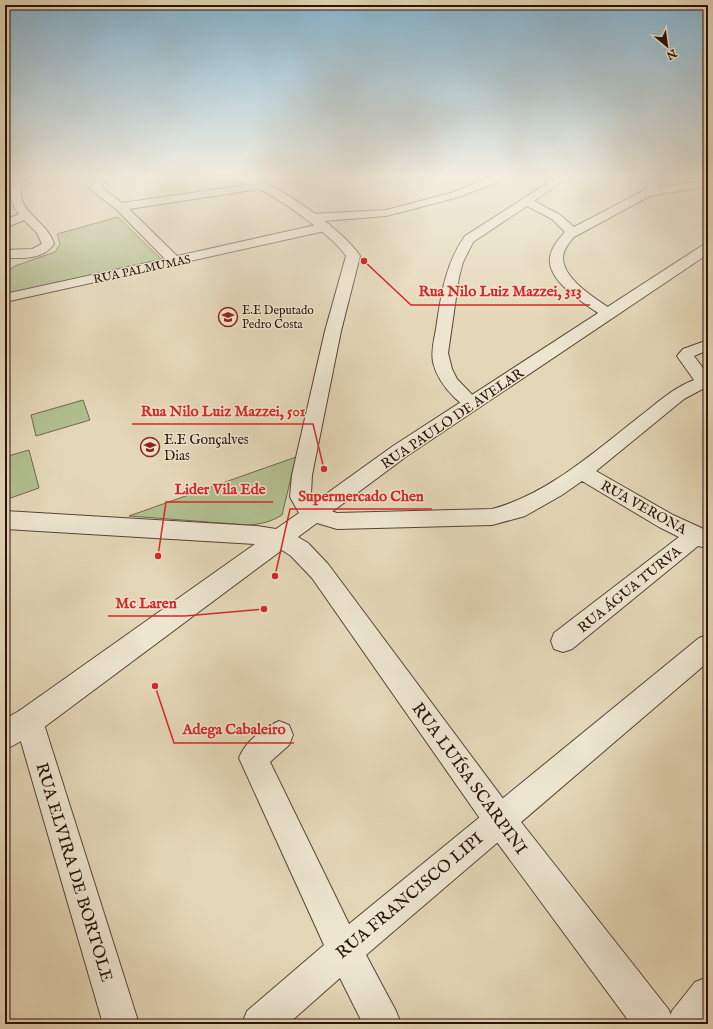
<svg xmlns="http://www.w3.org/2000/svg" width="713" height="1029" viewBox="0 0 713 1029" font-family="'IM FELL English',serif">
  <rect width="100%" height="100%" fill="#e4d7b7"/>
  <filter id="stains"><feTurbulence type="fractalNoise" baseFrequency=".005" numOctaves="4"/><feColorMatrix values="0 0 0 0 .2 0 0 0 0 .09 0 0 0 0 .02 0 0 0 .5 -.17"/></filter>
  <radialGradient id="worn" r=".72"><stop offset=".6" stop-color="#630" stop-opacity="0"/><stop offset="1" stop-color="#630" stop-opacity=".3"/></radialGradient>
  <!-- green -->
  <path fill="#b2bf90" stroke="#6e694c" d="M118,217L163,261L5,295V273L15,266L55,252L60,244L57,234Z
    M83,400L90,420L36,436L31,415Z
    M29,450L39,488L5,500V457Z
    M296,457L282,515C271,522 261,524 248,525L129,516Z"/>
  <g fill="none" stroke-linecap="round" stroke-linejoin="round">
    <!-- minor casing -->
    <g stroke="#584434" stroke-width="2">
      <path id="minor" d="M15,177H25C24,181 21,185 21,189C18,213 49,223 54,244C43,260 23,258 5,258V250L32,249L42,244L37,233L24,220L5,228V220L19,214C9,201 9,191 15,177Z
        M97,177H108L101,187L122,203L260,183L264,184L265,186L264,188L260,189L129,209L177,256L325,223L329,224L331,227L329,230L325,231L5,302V294L165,259L116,209L91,190L90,188Z
        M364,177H402L401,179L382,182L365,179Z
        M492,177H507L506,179L459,197L386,216L311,222L307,220L305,218L307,216L311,214L386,210L451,193Z
        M557,177H569L534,201L560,215L574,227L643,191L656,177H667L658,188L708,180V186L650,196L574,237C569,243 563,250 563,258C563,280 598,300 614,311L616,314L614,317L609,318L604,317C587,305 547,282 550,258C551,247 559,239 565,232L552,219L527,206L473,242L463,262L459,277L448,353L452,369L457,379L481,404L478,408C467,411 463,405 455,398C445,388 436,376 433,362C431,351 434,340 436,329C441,296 445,264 465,236Z
        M708,340V350L694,356L708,375V386L684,399L596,471L673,515L708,531V548L698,546L572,649L563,652L554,649L551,641L554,633L679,537L659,527L582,481L562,495L525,516L492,525L337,529L307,520L304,514L307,508L314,506L337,513L492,509C548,494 594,452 639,417C657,403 673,388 694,380L677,356L683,349Z
        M708,635V662L366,955L396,1011L401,1024H363L340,978L288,1024H242L247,1011L324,945L239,758C245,742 263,728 279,721L289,725L293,735L289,745L270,762L349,924L699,638Z
        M29,707L39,711L43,721L139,1024H103L15,721L19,711Z
        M708,977V1024H667L672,1011L695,982Z"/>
    </g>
    <!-- tertiary casing -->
    <g stroke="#584434" stroke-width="2">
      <path id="tertiary" d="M230,177C242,177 252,178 263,182C290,194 345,232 360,256L341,331L312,475L311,493L315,502L393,446L703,245L708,244V254L407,456L298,537L308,543L328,564L510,808L669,1010L674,1024H631L488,830L312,578L291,556L282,550L39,731L5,750V719L19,711L255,544L5,529V511L257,526L276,529L299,513L290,497L292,475L325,331L346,256C335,237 277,197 256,187C248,184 240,182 232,179Z"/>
    </g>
    <!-- minor -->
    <use href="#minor" fill="#ede5d0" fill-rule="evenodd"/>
    <!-- tertiary -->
    <use href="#tertiary" fill="#ede5d0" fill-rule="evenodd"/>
  </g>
  <!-- sky -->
  <linearGradient id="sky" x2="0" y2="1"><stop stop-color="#87b6d2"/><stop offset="0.55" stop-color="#f3eddf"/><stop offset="1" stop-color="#f3eddf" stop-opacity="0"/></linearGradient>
  <rect width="713" height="321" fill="url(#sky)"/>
  <!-- icons -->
  <defs>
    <g id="school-ring" transform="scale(1)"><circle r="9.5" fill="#ede5d0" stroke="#8f2418" stroke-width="1.5"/><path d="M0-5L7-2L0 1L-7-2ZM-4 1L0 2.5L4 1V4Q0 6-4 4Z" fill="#8f2418"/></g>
  </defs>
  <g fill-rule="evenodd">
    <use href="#school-ring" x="228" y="317"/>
    <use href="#school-ring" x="150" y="447"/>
  </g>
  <g text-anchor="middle" stroke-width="3" stroke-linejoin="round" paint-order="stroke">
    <!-- far-street labels -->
    <g font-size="12" fill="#2a1308" stroke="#ede5d0">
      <text transform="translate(142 269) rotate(-12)" y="4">RUA PALMUMAS</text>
    </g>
    <!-- far-poi labels -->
    <g font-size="12" fill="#2a1308" stroke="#ede5d0" text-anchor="start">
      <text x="242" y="314">E.E Deputado<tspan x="242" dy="14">Pedro Costa</tspan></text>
    </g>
    <!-- street labels -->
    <g font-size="14" fill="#2a1308" stroke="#ede5d0">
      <text transform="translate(452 418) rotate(-34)" y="5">RUA PAULO DE AVELAR</text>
      <text transform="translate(644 507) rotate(29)" y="5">RUA VERONA</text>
      <text transform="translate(629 589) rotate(-39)" y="5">RUA ÁGUA TURVA</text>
    </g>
    <!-- poi labels -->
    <g font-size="14" fill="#2a1308" stroke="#ede5d0" text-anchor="start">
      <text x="164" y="444">E.E Gonçalves<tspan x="164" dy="16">Dias</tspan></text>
    </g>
    <!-- near-street labels -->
    <g font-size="17" fill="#2a1308" stroke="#ede5d0">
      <text transform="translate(470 778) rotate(54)" y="6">RUA LUÍSA SCARPINI</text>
      <text transform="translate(75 872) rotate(73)" y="6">RUA ELVIRA DE BORTOLE</text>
      <text transform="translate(409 895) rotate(-40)" y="6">RUA FRANCISCO LIPI</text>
    </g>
  </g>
  <!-- callouts -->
  <path fill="none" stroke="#d62828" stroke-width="1.5" d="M364 261L411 305H590M324 469L313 424H132M158 556L166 502H273M275 576L290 509H432M264 609L185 616H108M155 686L174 743H294"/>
  <g fill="#d62828" stroke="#ede5d0" stroke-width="1.5">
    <circle cx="364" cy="261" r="4"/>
    <circle cx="324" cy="469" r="4"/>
    <circle cx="158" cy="556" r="4"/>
    <circle cx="275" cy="576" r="4"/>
    <circle cx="264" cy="609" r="4"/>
    <circle cx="155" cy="686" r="4"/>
  </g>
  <g font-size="15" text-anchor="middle" font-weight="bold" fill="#d62828" stroke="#ede5d0" stroke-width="3" stroke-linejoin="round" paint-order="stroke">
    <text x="500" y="296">Rua Nilo Luiz Mazzei, 313</text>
    <text x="223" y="416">Rua Nilo Luiz Mazzei, 501</text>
    <text x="220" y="494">Lider Vila Ede</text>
    <text x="361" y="501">Supermercado Chen</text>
    <text x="146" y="608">Mc Laren</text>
    <text x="234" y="734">Adega Cabaleiro</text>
  </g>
  <!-- margin -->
  <rect width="713" height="1029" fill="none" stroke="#e4d7b7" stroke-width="20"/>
  <rect x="6" y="6" width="701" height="1017" fill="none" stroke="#2a1308" stroke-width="2"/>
  <rect x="10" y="10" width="693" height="1009" fill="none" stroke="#2a1308"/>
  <!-- north arrow -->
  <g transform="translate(667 46) rotate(151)" stroke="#ede5d0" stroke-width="3" paint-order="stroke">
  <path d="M0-3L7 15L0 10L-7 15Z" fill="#2a1308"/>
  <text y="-6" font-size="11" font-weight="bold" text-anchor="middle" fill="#2a1308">N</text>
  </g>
  <rect width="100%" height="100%" filter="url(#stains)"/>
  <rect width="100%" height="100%" fill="url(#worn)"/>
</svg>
